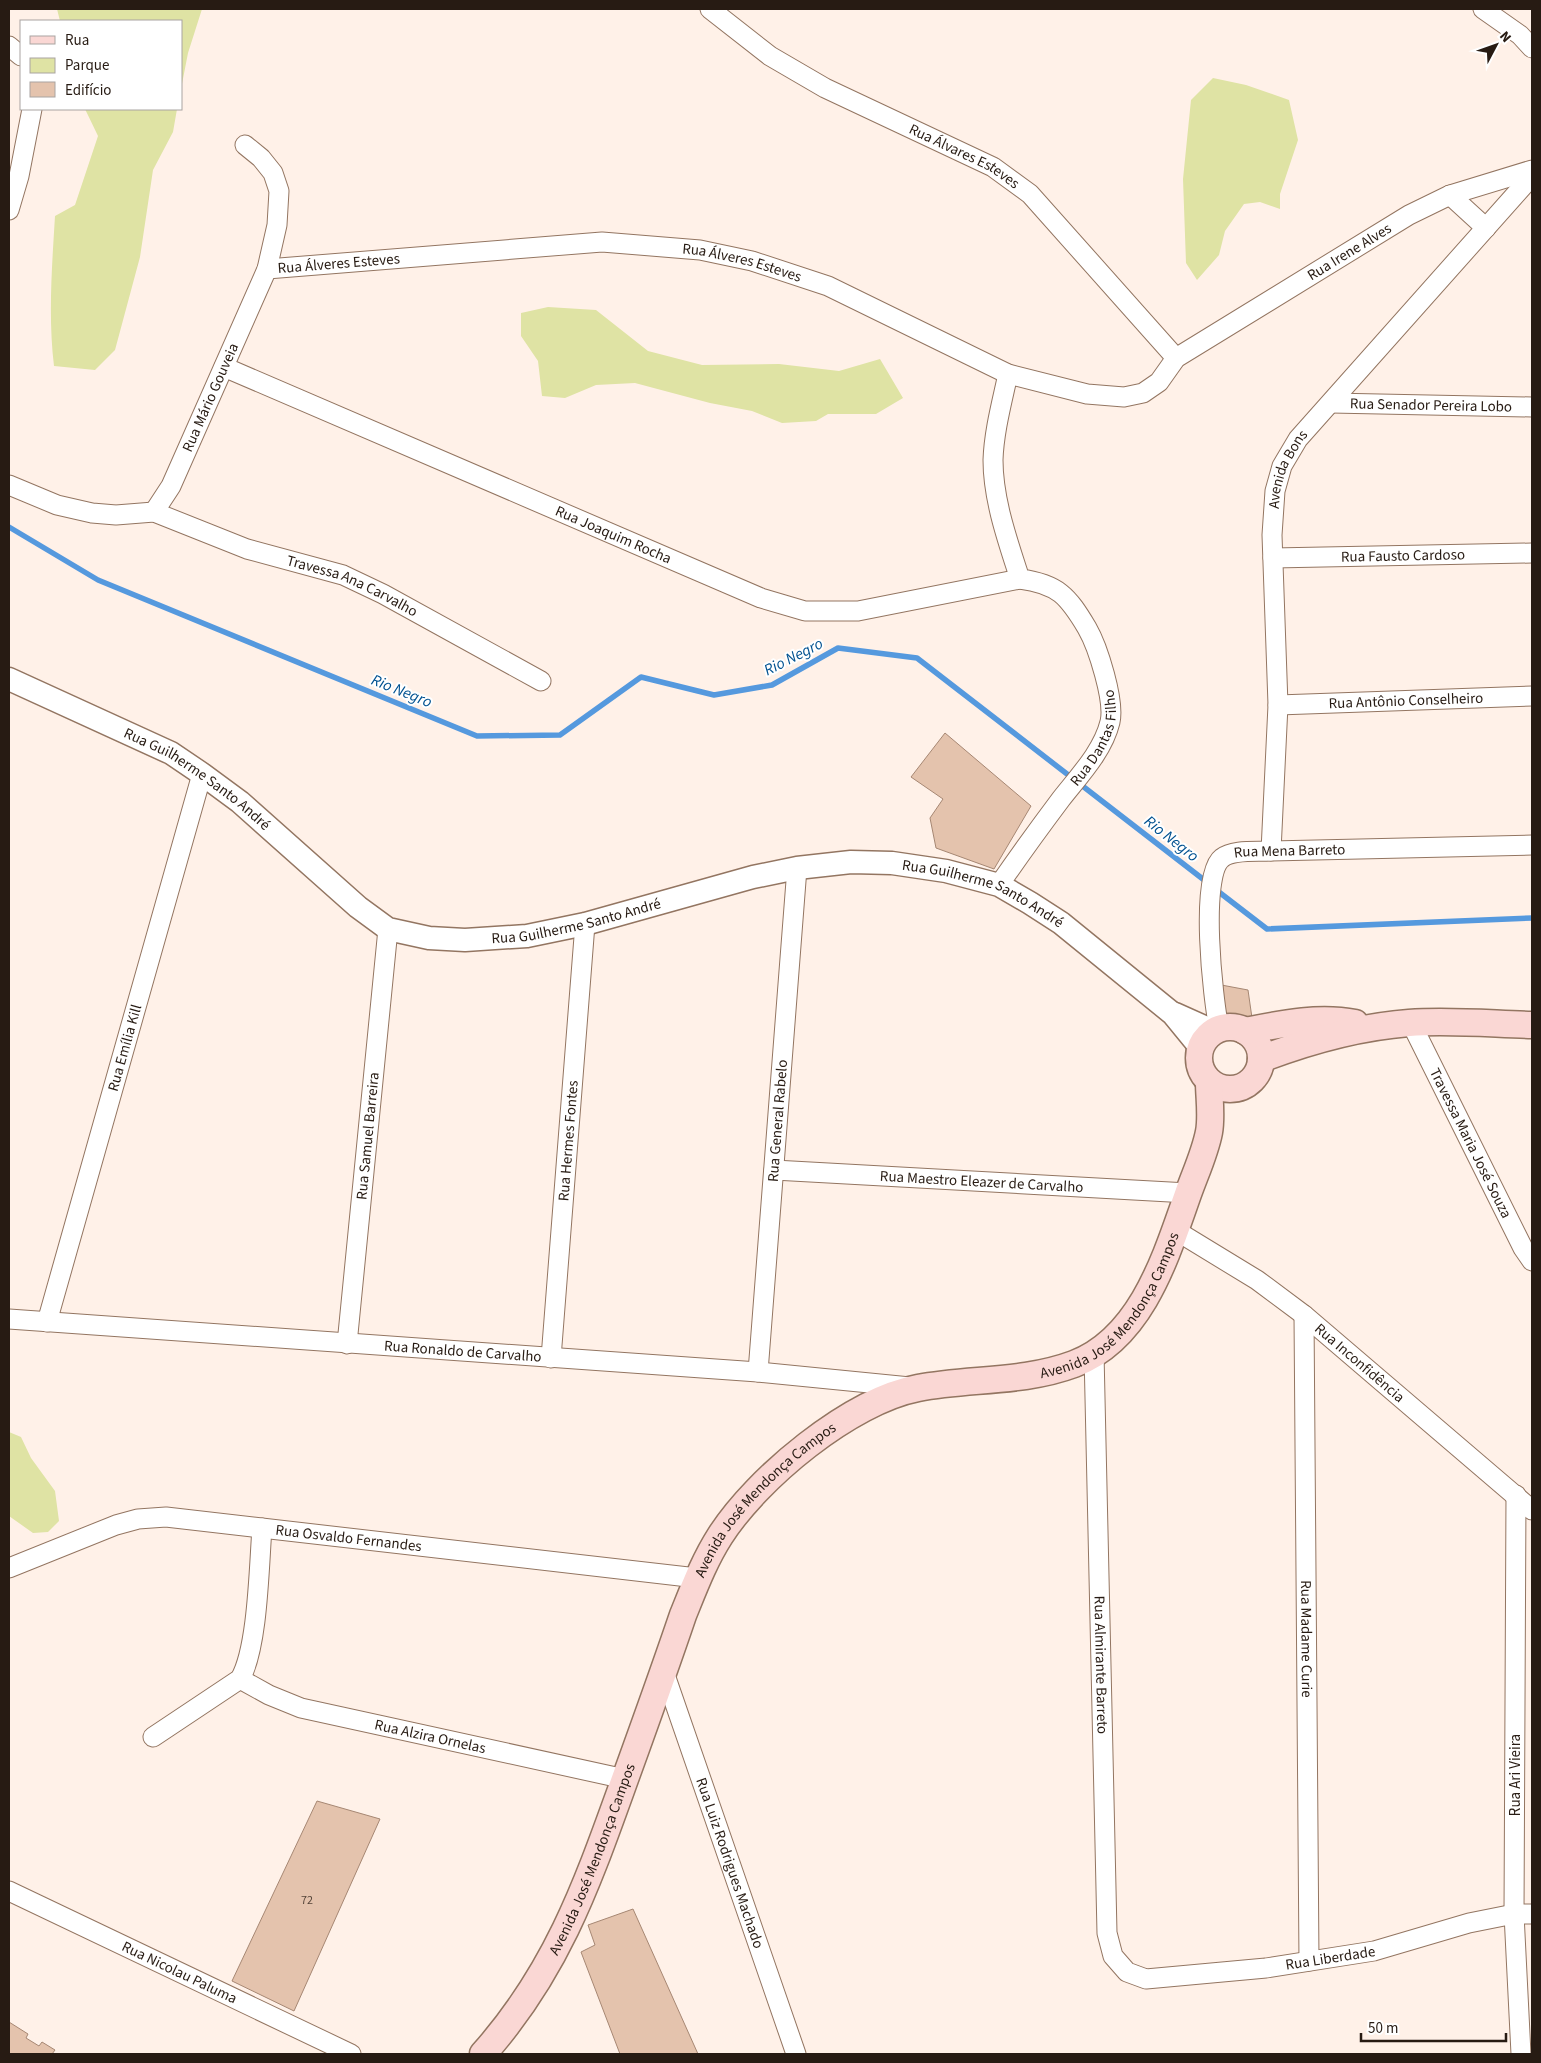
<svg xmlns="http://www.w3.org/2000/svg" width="1541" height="2063" viewBox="0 0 1541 2063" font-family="'Source Sans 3',sans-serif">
  <rect width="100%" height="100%" fill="#fff1e8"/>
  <!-- green -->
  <path fill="#dfe3a4" d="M57,9H202L188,53L181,89V21H60Z
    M1213,78L1246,85L1289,100L1298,140L1280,194V209L1260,202L1244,204L1225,231L1219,255L1197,280L1186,263L1183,179L1191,100Z
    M85,109H177L173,132L153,170L140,257L115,350L95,370L54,366C48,316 52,266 55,216L75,205L98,136Z
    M548,307L596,310L648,351L702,365L779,364L839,371L880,359L903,398L876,414H828L816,421L782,423L752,411L710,403L635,383L596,385L565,398L542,396L538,361L521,336V313Z
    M9,1432L21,1437L31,1458L55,1491L59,1521L48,1532L33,1533L9,1516Z"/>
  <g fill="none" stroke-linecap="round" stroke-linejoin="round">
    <!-- stream -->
    <path stroke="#5599de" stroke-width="5.5" d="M9,527L98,580L477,736L560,735L641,677L714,695L772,685L838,648L917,658L1208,883
      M1215,889L1267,929L1532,918"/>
  </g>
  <!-- building -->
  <path fill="#e4c3ad" stroke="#a68773" d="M945,733L1031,806L994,869L936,848L930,818L943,799L911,777Z
    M1216,984L1248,990L1252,1018L1222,1015Z
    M317,1801L380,1819L294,2011L232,1981Z
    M633,1909L698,2054H620L581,1952L595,1945L588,1925Z
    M9,2022L28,2034L26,2038L39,2046L42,2042L55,2050L52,2054H9Z"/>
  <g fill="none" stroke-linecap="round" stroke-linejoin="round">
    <!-- minor casing -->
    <g stroke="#937561" stroke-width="21">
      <g id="minor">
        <path id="s1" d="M710,9L770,56L825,88L993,167L1030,194L1176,358"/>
        <path d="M1483,9L1520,35L1532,48"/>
        <path d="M9,46L21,56"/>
        <path d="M1450,195L1486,228"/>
        <path d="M9,210L19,176L32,109"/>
        <path id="s2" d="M267,269L602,242L700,250L752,261L828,286L1008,374L1087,394L1124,397L1143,393L1159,382L1176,358L1409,215L1450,195L1532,170"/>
        <path id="s3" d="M224,367L761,598L805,611H858L1020,579"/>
        <path id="s4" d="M1331,403L1532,407"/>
        <path id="s5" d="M9,485L57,505L92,513L116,515L154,512L247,549L343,575L383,594L541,681"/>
        <path id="s6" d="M154,512L171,486L267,269L277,225L279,191L273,173L261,158L245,145"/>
        <path id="s7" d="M1273,558L1532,553"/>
        <path id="s8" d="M1278,705L1532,696"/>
        <path id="s9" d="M1271,851L1278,705L1272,535L1275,491L1282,466L1298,439L1532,176"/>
        <path id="s10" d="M999,885C1019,856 1040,827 1061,799C1079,776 1103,751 1110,722C1115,701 1098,647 1087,628C1068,596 1058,584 1020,579C1008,542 993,500 993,460C994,431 1002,402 1008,374"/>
        <path id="s11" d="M1411,1023L1523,1248L1532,1261"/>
        <path id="s12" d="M1219,1028C1213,1000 1199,875 1222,858C1233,849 1257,852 1271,851L1532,845"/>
        <path id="s13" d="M774,1170L1188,1193"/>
        <path id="s14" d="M1175,1230L1257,1280L1304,1315L1532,1510"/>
        <path id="s15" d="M1304,1315L1309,1961"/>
        <path id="s16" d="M9,1319L758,1372L910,1387"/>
        <path id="s17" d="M47,1322L202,774"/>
        <path id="s18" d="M347,1344L388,929"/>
        <path id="s19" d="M1094,1353L1107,1933L1113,1956L1127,1972L1146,1979L1266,1968L1374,1951L1469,1923L1514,1914H1532"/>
        <path id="s20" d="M551,1358L585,924"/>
        <path id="s21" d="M758,1372L797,868"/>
        <path d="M1516,1495L1514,1914L1521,2054"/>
        <path id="s22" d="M9,1568L116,1525L138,1519L166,1517L697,1578"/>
        <path id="s23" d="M664,1672L796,2054"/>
        <path id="s24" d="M240,1679L269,1695L301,1708L625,1779"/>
        <path d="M153,1737L240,1679C258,1648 259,1566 262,1528"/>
        <path id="s25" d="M9,1891L351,2054"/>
      </g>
    </g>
    <!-- tertiary casing -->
    <g stroke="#937561" stroke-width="25">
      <g id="tertiary">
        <path id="s26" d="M9,679L171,753L202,774L240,802L358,907L388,929L429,938L465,940L527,936L585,924L753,877L797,868L851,862L892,863L946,871L999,885L1030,903L1061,923L1173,1014L1200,1047"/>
        <path d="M1175,1014L1213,1031"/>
      </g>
    </g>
    <!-- secondary casing -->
    <g stroke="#937561" stroke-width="29">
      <g id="secondary">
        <circle cx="1230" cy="1058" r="31"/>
        <path d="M1245,1031C1281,1024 1318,1016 1355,1023"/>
        <path d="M1261,1059C1308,1041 1358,1027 1409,1023C1450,1020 1492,1024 1532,1025"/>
        <path id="s27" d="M483,2054C555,1973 585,1890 621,1790C642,1732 663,1674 683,1615C694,1588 704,1561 720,1536C757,1478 850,1401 918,1388C970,1378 1023,1383 1074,1364C1142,1338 1166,1256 1188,1194C1195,1174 1205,1153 1209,1132C1212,1116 1209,1097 1209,1082"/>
      </g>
    </g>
    <!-- minor -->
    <use href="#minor" stroke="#fff" stroke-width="19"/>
    <!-- tertiary -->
    <use href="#tertiary" stroke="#fff" stroke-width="22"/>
    <!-- secondary -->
    <use href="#secondary" stroke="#fad7d4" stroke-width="26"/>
  </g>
  <g text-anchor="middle" stroke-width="4" stroke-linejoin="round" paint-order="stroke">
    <!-- number labels -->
    <g font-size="12" fill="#56453a">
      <text x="307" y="1904">72</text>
    </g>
    <!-- street labels -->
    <g font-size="15" fill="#271b13" stroke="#fff">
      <text dy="5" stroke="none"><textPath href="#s1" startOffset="295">Rua Álvares Esteves</textPath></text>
      <text dy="5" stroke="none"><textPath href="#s2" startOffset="1158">Rua Irene Alves</textPath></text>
      <text dy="5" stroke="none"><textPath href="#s2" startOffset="72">Rua Álveres Esteves</textPath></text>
      <text dy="5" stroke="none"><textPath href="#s2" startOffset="478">Rua Álveres Esteves</textPath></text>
      <text dy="5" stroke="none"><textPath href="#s6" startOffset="128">Rua Mário Gouveia</textPath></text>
      <text dy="5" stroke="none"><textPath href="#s4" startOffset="100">Rua Senador Pereira Lobo</textPath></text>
      <text dy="5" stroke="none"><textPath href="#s9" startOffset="385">Avenida Bons</textPath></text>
      <text dy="5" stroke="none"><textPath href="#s3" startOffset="424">Rua Joaquim Rocha</textPath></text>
      <text dy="5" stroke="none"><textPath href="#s7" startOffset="130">Rua Fausto Cardoso</textPath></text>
      <text dy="5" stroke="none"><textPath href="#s5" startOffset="362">Travessa Ana Carvalho</textPath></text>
      <text dy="5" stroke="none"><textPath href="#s8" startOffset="128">Rua Antônio Conselheiro</textPath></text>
      <text dy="5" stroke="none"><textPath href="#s10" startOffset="178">Rua Dantas Filho</textPath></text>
      <text dy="5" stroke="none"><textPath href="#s26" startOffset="214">Rua Guilherme Santo André</textPath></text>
      <text dy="5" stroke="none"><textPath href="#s12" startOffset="242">Rua Mena Barreto</textPath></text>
      <text dy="5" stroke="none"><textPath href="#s26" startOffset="1069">Rua Guilherme Santo André</textPath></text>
      <text dy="5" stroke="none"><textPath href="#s26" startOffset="649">Rua Guilherme Santo André</textPath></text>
      <text dy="5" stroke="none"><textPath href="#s17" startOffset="285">Rua Emília Kill</textPath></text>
      <text dy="5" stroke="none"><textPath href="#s21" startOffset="252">Rua General Rabelo</textPath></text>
      <text dy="5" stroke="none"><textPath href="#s18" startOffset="209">Rua Samuel Barreira</textPath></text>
      <text dy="5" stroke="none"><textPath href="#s20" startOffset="218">Rua Hermes Fontes</textPath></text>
      <text dy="5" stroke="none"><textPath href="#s11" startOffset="134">Travessa Maria José Souza</textPath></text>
      <text dy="5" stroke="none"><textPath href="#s13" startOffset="208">Rua Maestro Eleazer de Carvalho</textPath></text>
      <text dy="5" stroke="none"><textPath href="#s27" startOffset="1051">Avenida José Mendonça Campos</textPath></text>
      <text dy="5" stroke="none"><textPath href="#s16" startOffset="455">Rua Ronaldo de Carvalho</textPath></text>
      <text dy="5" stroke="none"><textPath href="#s14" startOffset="228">Rua Inconfidência</textPath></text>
      <text dy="5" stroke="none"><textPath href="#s27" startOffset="630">Avenida José Mendonça Campos</textPath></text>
      <text dy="5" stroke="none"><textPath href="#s22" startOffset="350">Rua Osvaldo Fernandes</textPath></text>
      <text dy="5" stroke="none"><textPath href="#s15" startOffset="324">Rua Madame Curie</textPath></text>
      <text dy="5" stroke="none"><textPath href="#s19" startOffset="312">Rua Almirante Barreto</textPath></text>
      <text dy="5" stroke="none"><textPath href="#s24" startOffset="200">Rua Alzira Ornelas</textPath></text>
      <text transform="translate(1515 1775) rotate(-90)" y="5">Rua Ari Vieira</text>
      <text dy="5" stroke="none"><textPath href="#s27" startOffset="225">Avenida José Mendonça Campos</textPath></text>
      <text dy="5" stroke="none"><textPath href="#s23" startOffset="202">Rua Luiz Rodrigues Machado</textPath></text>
      <text dy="5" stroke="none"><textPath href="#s19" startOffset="831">Rua Liberdade</textPath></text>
      <text dy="5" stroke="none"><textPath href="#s25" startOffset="189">Rua Nicolau Paluma</textPath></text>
    </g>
    <!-- water labels -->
    <g font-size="16" font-style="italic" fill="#005190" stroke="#fff">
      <text transform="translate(793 656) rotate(-27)" y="6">Rio Negro</text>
      <text transform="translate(402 690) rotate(22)" y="6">Rio Negro</text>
      <text transform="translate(1172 838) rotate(38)" y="6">Rio Negro</text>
    </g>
  </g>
  <!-- border -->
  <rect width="1541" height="2063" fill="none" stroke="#271b13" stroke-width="20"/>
  <!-- legend -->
  <rect x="20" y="20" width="162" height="90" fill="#ffffff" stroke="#a9a4a1"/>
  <rect x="30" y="36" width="25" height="8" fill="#fad7d4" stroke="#a9a4a1"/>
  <text x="65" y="45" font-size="15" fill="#271b13">Rua</text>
  <rect x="30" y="58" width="25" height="15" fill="#dfe3a4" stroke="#a9a4a1"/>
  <text x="65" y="70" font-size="15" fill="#271b13">Parque</text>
  <rect x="30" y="82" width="25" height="15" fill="#e4c3ad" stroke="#a9a4a1"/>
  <text x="65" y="95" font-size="15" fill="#271b13">Edifício</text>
  <!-- north arrow -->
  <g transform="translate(1496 45) rotate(49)" stroke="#ffffff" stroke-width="4" paint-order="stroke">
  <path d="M0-4L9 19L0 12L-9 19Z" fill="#271b13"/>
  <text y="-8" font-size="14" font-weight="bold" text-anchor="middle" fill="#271b13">N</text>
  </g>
  <!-- scale -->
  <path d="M1361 2033v8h145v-8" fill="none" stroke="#271b13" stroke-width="2.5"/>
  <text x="1368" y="2033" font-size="15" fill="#271b13" stroke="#ffffff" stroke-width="4" paint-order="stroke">50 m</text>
</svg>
